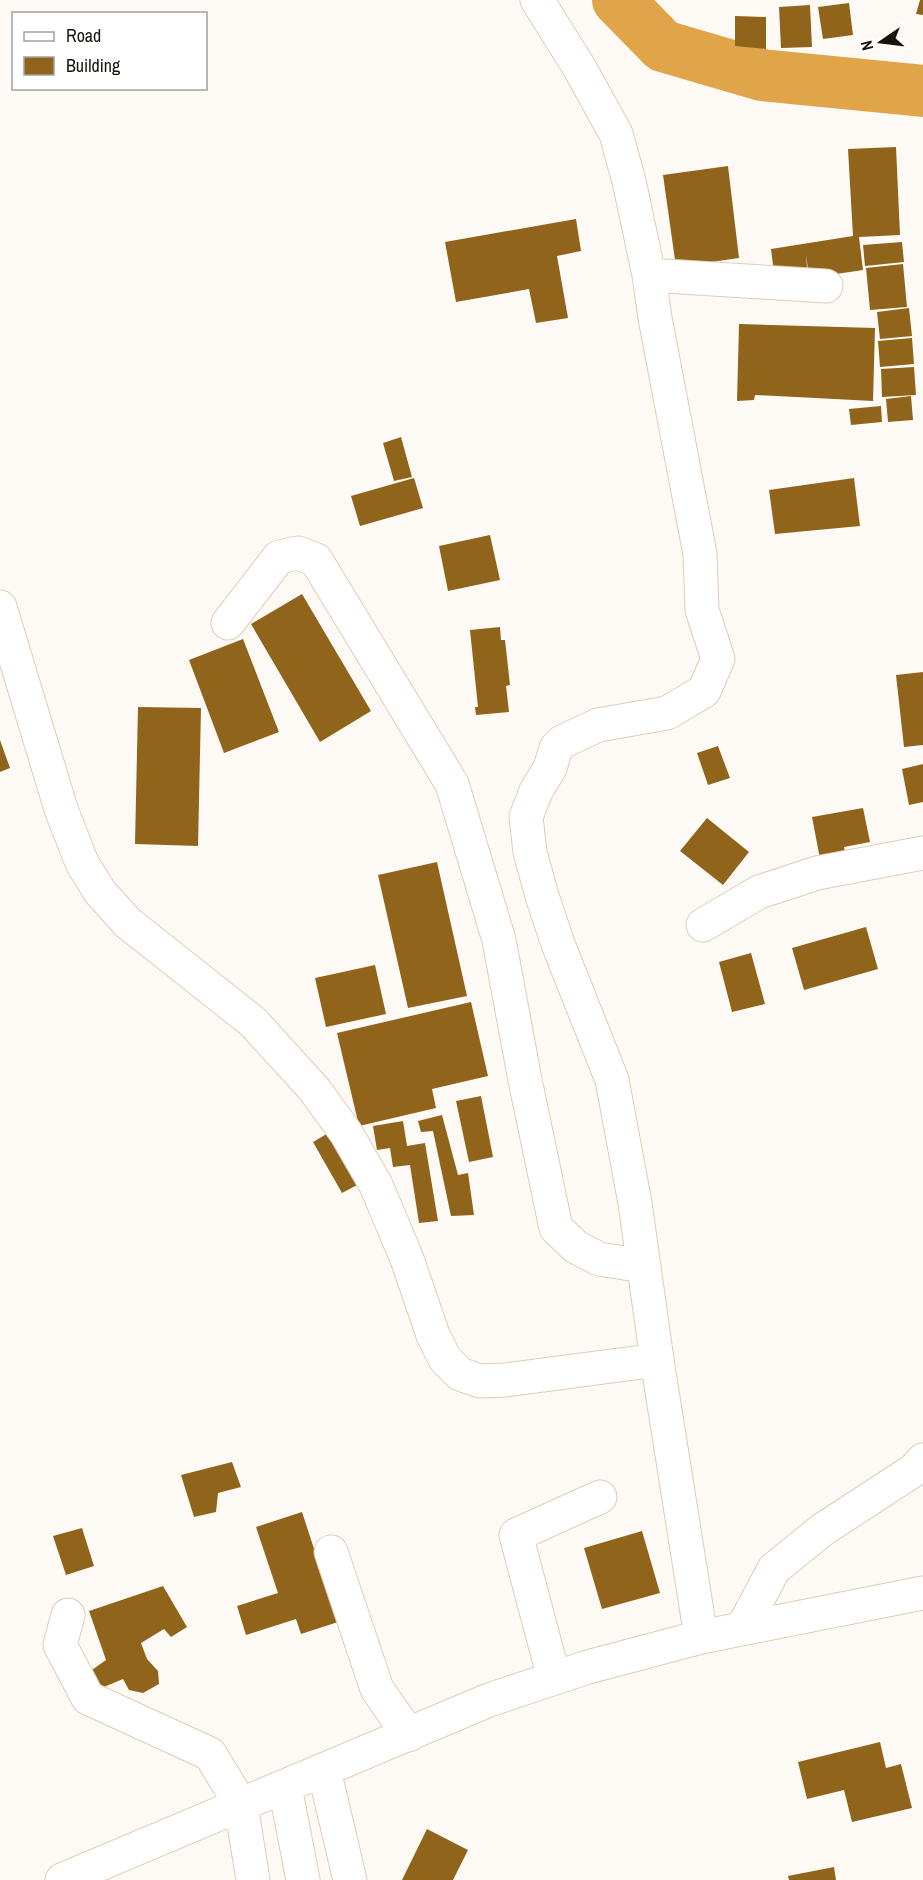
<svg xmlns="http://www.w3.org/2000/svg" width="923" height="1880" viewBox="0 0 923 1880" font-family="'Archivo Narrow',sans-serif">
  <rect width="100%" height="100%" fill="#fdfaf5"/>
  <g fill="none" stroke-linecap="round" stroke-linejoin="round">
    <!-- river -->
    <path stroke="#e0a549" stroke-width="52" d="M618,0L663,46L762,75L923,91"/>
  </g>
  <!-- building -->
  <path fill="#90641a" d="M920,0H923V15L916,14Z
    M849,3L853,35L823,39L818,7Z
    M810,5L812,47L781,48L779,7Z
    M735,16L766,17V49L735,46Z
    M896,147L900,235L859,237L863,270L809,278L806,254L807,268L774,273L771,249L853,236L848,149Z
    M728,166L739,258L676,267L663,175Z
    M576,219L581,251L557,256L568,318L536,323L529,289L456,302L445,242Z
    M902,242L904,262L865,266L863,245Z
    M903,264L907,307L870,310L866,268Z
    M909,308L912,336L880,339L877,312Z
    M739,324L875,328L873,401L755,395L754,400L737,401Z
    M912,338L914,364L880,367L878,341Z
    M914,367L916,395L882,397L881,369Z
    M911,396L913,420L888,422L886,399Z
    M881,406L882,422L851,425L849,409Z
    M401,437L412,477L394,481L383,443Z
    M414,478L423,508L360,526L351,496Z
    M854,478L860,526L775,534L769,490Z
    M490,535L500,580L448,591L439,546Z
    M302,594L371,711L320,742L251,624Z
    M500,627L501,640H505L510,685L506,686L509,712L476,715L475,707H478L470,630Z
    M243,639L279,732L224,753L189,660Z
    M923,672V745L904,747L896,675Z
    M138,707L201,708L198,846L135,844Z
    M0,740L10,768L0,772Z
    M718,746L730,778L708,785L697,753Z
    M923,764V802L909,805L902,769Z
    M863,808L870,842L844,847L846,859L821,864L812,817Z
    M707,818L749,852L723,885L680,851Z
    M437,862L467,996L408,1008L378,875Z
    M866,927L878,969L804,990L792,948Z
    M751,953L765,1004L732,1012L719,962Z
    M375,965L386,1014L326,1027L315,978Z
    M471,1002L488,1076L432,1089L436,1108L359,1126L337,1033Z
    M481,1096L493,1157L469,1162L456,1101Z
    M442,1115L458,1175L468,1173L474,1215L451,1216L433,1131L421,1132L418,1121Z
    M403,1121L407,1146L425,1143L438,1221L419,1223L410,1165L393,1167L390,1148L377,1150L373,1126Z
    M330,1132L359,1184L342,1193L313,1142Z
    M232,1462L241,1487L218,1493L216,1512L194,1517L181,1475Z
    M302,1512L338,1622L301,1634L296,1619L246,1635L237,1606L278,1593L256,1527Z
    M82,1528L94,1566L66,1575L53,1536Z
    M642,1531L660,1593L602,1609L584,1548Z
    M163,1586L187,1627L171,1637L164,1629L141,1643L147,1659L158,1671L159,1684L143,1693L129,1690L123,1679L99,1689L89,1672L106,1660L89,1611Z
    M880,1742L886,1768L901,1764L912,1808L852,1822L844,1790L807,1799L798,1762Z
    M427,1829L468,1850L453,1880H402Z
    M834,1867L836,1880H789L788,1876Z"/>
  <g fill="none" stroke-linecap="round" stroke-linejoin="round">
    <!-- minor casing -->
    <g stroke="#decdb6" stroke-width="35">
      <path id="minor" d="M537,0L579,67L616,134L629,181L649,275L655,318L700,554L702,610L718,659L704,691L667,713L598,725L562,742L556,748L550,768L536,791L526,817L530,852L542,896L558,944L612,1080L635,1203L657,1360L701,1637
        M649,275L826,286
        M0,607L61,809L82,863L100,892L128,923L253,1022L314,1089L346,1133L376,1185L407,1259L433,1335L445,1359L460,1374L480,1381L506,1380L657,1360
        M228,623L279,557L298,553L316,560L452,784L499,940L525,1080L556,1228L576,1247L599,1259L644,1266
        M703,925L759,892L817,873L923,853
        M331,1552L377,1689L409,1735
        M68,1615L60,1645L88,1698L210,1754L241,1805L253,1880
        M742,1629L774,1569L822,1530L914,1470L923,1460
        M554,1678L516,1535L600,1497
        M324,1770L350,1880
        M285,1787L303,1880
        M62,1880L489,1700L588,1667L701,1637L923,1593"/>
    </g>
    <!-- minor -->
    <use href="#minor" stroke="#fff" stroke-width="33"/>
  </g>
  <!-- legend -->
  <rect x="12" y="12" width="195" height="78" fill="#ffffff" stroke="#a3a19d" stroke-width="1.5"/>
  <rect x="24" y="32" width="30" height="9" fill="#ffffff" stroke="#a3a19d" stroke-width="1.5"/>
  <text x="66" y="42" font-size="18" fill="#18130a">Road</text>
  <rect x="24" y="57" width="30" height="18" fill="#90641a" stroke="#a3a19d" stroke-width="1.5"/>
  <text x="66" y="72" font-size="18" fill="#18130a">Building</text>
  <!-- north arrow -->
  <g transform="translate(881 42) rotate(256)" stroke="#ffffff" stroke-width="4.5" paint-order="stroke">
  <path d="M0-4.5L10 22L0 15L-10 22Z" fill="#18130a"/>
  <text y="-9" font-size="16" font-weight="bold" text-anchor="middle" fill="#18130a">N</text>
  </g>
</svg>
